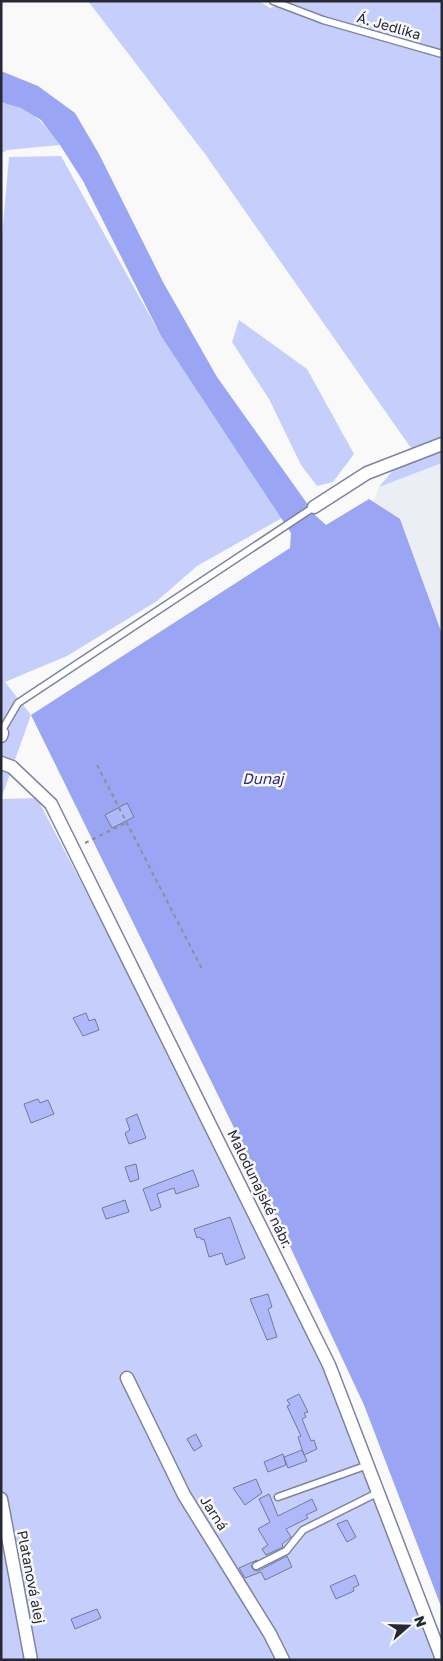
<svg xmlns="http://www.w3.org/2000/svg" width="443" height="1661" viewBox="0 0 443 1661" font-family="'Golos Text',sans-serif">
  <rect width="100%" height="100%" fill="#f9f9f9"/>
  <!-- built -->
  <path fill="#eceef6" d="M442,463V634L400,519L373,503L379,487Z"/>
  <!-- green -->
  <path fill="#c6cffc" d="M88,1H259L270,8L289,1H442V463L379,487L411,448L205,154Z
    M1,102C28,104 46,125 60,145L7,150L1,154Z
    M61,156L161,336L282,518L197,566L157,601L67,656L5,682L31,715L1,799L37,798L147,1008L312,1340L437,1660H1V248L9,157Z
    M239,320L307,369L354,454L333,482L317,486L301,465L269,399L232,342Z"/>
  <!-- water -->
  <path fill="#9aa5f4" d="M1,71L38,86L75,113L99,154L163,282L217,377L316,516L326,525L369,499L400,519L442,634V1609L364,1405L244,1148L31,715L290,548L291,533L161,336L83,181L60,145L41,120L21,108L1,102Z"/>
  <!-- building -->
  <path fill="#afb9f9" stroke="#737996" d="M127,803L134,817L112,828L105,815Z
    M86,1013L89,1021L95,1019L99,1030L83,1036L73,1018Z
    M38,1099L40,1103L48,1100L54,1114L31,1123L24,1104Z
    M137,1114L146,1138L129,1144L125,1133L130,1130L126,1119Z
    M136,1164L139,1179L130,1182L125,1167Z
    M193,1170L199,1186L176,1194L174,1188L157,1194L161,1207L151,1211L143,1189Z
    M125,1200L129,1212L106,1219L102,1208Z
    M230,1217L245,1258L226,1265L222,1253L209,1257L204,1239L202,1240L200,1237L197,1238L194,1229Z
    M268,1294L272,1307L268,1309L277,1337L267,1340L250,1299Z
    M299,1394L308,1412L304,1413L306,1417L302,1419L311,1441L314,1440L317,1449L304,1455L298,1437L301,1436L287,1406L290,1405L287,1400Z
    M196,1434L202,1446L194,1451L187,1439Z
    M302,1450L307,1461L288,1468L284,1457Z
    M283,1454L286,1465L268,1472L264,1462Z
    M256,1479L262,1493L245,1505L233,1488Z
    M269,1494L278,1516L312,1499L317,1510L306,1515L308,1518L286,1529L291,1537L282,1544L283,1547L266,1555L262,1549L268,1545L258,1529L270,1522L259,1499Z
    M347,1520L356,1537L347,1542L337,1524Z
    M287,1556L292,1567L265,1580L261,1572L245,1578L239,1568L257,1560L251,1566L254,1570L258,1571Z
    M355,1575L359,1585L353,1588L354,1591L336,1599L330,1586Z
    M97,1609L101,1618L75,1629L71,1619Z"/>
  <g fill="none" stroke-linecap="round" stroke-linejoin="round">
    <!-- lane casing -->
    <g stroke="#7e83a1" stroke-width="9">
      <path id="lane" d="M273,1L323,20L442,54
        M1,732L18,703L314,507
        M278,1497L368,1465
        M256,1566L286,1551L303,1530L379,1492"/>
    </g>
    <!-- street casing -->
    <g stroke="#7e83a1" stroke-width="15">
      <path id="street" d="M314,507L367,473L442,444
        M1,736L2,733
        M1,763L12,767L51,804L329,1365L442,1659
        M127,1378L184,1495L270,1634L283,1660
        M1,1499L31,1660"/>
    </g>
    <!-- path -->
    <path stroke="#8d8e94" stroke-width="2" stroke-dasharray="4 4" stroke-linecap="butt" d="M97,765L202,969
      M85,843L128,822"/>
    <!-- lane -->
    <use href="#lane" stroke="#fff" stroke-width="6"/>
    <!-- street -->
    <use href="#street" stroke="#fff" stroke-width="12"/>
  </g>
  <g text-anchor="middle" stroke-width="5" stroke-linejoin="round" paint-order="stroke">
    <!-- street labels -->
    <g font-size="14" fill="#262834" stroke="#f9f9f9">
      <text transform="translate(389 26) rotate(16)" y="5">Á. Jedlika</text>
      <text transform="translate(260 1189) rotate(64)" y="5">Malodunajské nábr.</text>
      <text transform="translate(214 1513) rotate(57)" y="5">Jarná</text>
      <text transform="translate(31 1577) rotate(79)" y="5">Platanová alej</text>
    </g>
    <!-- water labels -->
    <g font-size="15" font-style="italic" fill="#2d2b83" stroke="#f9f9f9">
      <text x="263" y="784">Dunaj</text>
    </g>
  </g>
  <!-- border -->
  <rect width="443" height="1661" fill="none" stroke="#262834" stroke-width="5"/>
  <!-- north arrow -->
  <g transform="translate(408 1626) rotate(70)" stroke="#f9f9f9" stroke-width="4" paint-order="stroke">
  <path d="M0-4L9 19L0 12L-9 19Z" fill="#262834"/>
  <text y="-8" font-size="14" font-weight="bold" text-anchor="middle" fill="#262834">N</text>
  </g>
</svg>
